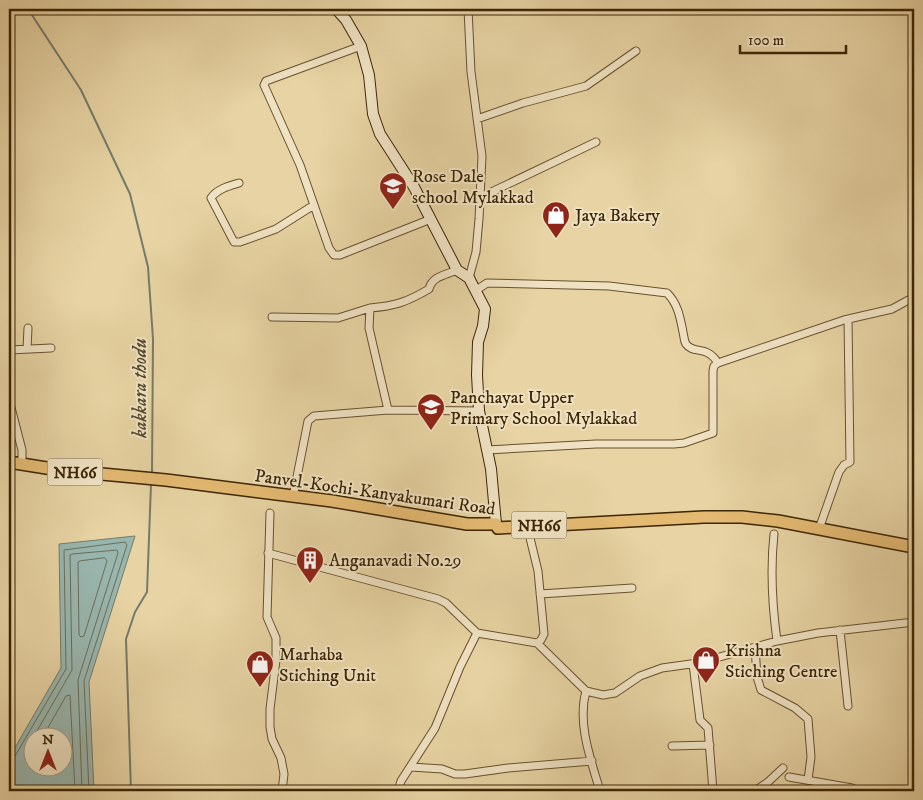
<svg xmlns="http://www.w3.org/2000/svg" width="923" height="800" viewBox="0 0 923 800" font-family="'IM FELL DW Pica',serif">
  <rect width="100%" height="100%" fill="#e7d3a3"/>
  <filter id="stains"><feTurbulence type="fractalNoise" baseFrequency=".004" numOctaves="4"/><feColorMatrix values="0 0 0 0 .2 0 0 0 0 .09 0 0 0 0 .02 0 0 0 .5 -.17"/></filter>
  <radialGradient id="worn" r=".72"><stop offset=".6" stop-color="#630" stop-opacity="0"/><stop offset="1" stop-color="#630" stop-opacity=".3"/></radialGradient>
  <!-- water -->
  <path fill="#99b6ae" stroke="#747c6a" fill-rule="evenodd" d="M135,536L89,682L94,791H9V758L61,668L59,544ZM32,738H62V768H32Z"/>
  <g fill="none" stroke-linecap="round" stroke-linejoin="round">
    <!-- shore -->
    <path stroke="#6b6e5a" stroke-width="1" d="M105,558L107,561L84,636L81,637L79,635L78,562L80,561Z
      M33,738L72,670L70,555L72,554L117,550L118,553L78,680L82,791
      M42,738L66,696L70,695L75,791
      M9,759L15,756L66,669L64,550L125,542L127,545L84,681L89,791"/>
    <!-- stream -->
    <path stroke="#747c6a" stroke-width="2" d="M28,9L81,90L130,194L148,267L153,339L152,474
      M131,791L126,639L135,612L147,592L151,484"/>
    <!-- minor casing -->
    <g stroke="#68502c" stroke-width="9">
      <path id="minor" d="M468,9L471,72L482,156L479,219L476,252L469,278
        M361,46L266,81L264,85L300,165L329,248L334,255H340L431,219
        M477,119L523,103L586,86L636,51
        M239,183C229,186 217,189 211,198L234,242H240L276,229L314,205
        M481,197L596,142
        M475,291L487,283L609,286L667,293C678,304 680,317 683,332C684,336 684,341 686,344C694,355 706,344 718,363
        M370,308C395,306 407,302 429,289C432,276 446,275 457,270
        M272,317L338,318L370,308L369,328L388,410
        M27,349L28,328
        M9,350L51,348
        M9,400L22,450V464
        M487,450L596,444H674L684,443L713,433V371L714,366L718,363L844,320L892,309L914,297
        M293,497L308,421L314,416L388,410L479,411
        M270,513L267,617L276,638V660L270,709V727L272,739L281,758L284,774L282,791
        M819,529L839,472L844,465L850,462L848,319
        M774,534C770,571 772,604 777,641
        M268,553L438,599L446,603L477,633
        M540,594L632,588
        M840,630L848,706
        M537,643L586,691L603,695L615,693L640,676L662,668L698,663L777,641L818,633L914,622
        M755,647L757,677L761,690L795,708L808,719L811,757L808,780
        M693,664L700,720L708,728L713,791
        M586,691C577,724 591,760 600,791
        M672,746L710,745
        M411,767L442,769L455,774H465L508,768L592,761
        M789,777L852,788L857,791
        M398,791L401,781L435,728L460,667L477,633L537,643L541,640L544,634L538,571L530,538
        M755,791L768,782L783,768"/>
    </g>
    <!-- secondary casing -->
    <g stroke="#3d2505" stroke-width="12">
      <path id="secondary" d="M336,9L346,20L361,46L369,75L373,114L380,134L414,187L457,270L469,278L485,309L483,326L478,342L477,375L479,411L491,469L496,524"/>
    </g>
    <!-- trunk casing -->
    <g stroke="#3d2505" stroke-width="14">
      <path id="trunk" d="M9,462L59,470L166,480L332,501L467,524H496L498,528L704,517H742L778,521L914,547"/>
    </g>
    <!-- minor -->
    <use href="#minor" stroke="#efe2c3" stroke-width="7"/>
    <!-- secondary -->
    <use href="#secondary" stroke="#efe2c3" stroke-width="10"/>
    <!-- trunk -->
    <use href="#trunk" stroke="#e4ba72" stroke-width="11"/>
  </g>
  <!-- icons -->
  <defs>
    <g id="school-pin" transform="scale(1.4375)"><path d="M0 17L-7.5 6A9.5 9.5 0 1 1 7.5 6Z" fill="#8f2418" stroke="#efe2c3"/><path d="M0-5L7-2L0 1L-7-2ZM-4 1L0 2.5L4 1V4Q0 6-4 4Z" fill="#fff"/></g>
    <g id="shop-pin" transform="scale(1.4375)"><path d="M0 17L-7.5 6A9.5 9.5 0 1 1 7.5 6Z" fill="#8f2418" stroke="#efe2c3"/><path d="M-5-2.5h2.3a2.7 3.5 0 0 1 5.4 0H5L5.5 6h-11ZM-1.5-2.5h3a1.5 2.3 0 0 0-3 0Z" fill="#fff"/></g>
    <g id="building-pin" transform="scale(1.4375)"><path d="M0 17L-7.5 6A9.5 9.5 0 1 1 7.5 6Z" fill="#8f2418" stroke="#efe2c3"/><path d="M-4-6H4V6H1V3H-1V6H-4ZM-2.5-4.3h1.7v1.8h-1.7ZM.8-4.3h1.7v1.8H.8ZM-2.5-1h1.7V.8h-1.7ZM.8-1h1.7V.8H.8Z" fill="#fff"/></g>
  </defs>
  <g fill-rule="evenodd">
    <use href="#school-pin" x="393" y="186"/>
    <use href="#shop-pin" x="556" y="215"/>
    <use href="#school-pin" x="431" y="407"/>
    <use href="#building-pin" x="310" y="560"/>
    <use href="#shop-pin" x="706" y="660"/>
    <use href="#shop-pin" x="260" y="664"/>
  </g>
  <g text-anchor="middle" stroke-width="4" stroke-linejoin="round" paint-order="stroke">
    <!-- shield labels -->
    <g fill="#efe2c3" stroke="#725e3e" stroke-width="1">
      <rect x="47.5" y="458.5" width="55" height="27" rx="4"/>
      <rect x="511.5" y="511.5" width="55" height="27" rx="4"/>
    </g>
    <g font-size="16" font-weight="bold" fill="#3d2505">
      <text x="75" y="478">NH66</text>
      <text x="539" y="531">NH66</text>
    </g>
    <!-- poi labels -->
    <g font-size="18" fill="#3d2505" stroke="#efe2c3" text-anchor="start">
      <text x="412" y="182">Rose Dale<tspan x="412" dy="21">school Mylakkad</tspan></text>
      <text x="575" y="221">Jaya Bakery</text>
      <text x="450" y="403">Panchayat Upper<tspan x="450" dy="21">Primary School Mylakkad</tspan></text>
      <text x="329" y="566">Anganavadi No.29</text>
      <text x="725" y="656">Krishna<tspan x="725" dy="21">Stiching Centre</tspan></text>
      <text x="279" y="660">Marhaba<tspan x="279" dy="21">Stiching Unit</tspan></text>
    </g>
    <!-- street labels -->
    <g font-size="18" fill="#3d2505" stroke="#efe2c3">
      <text transform="translate(375 492) rotate(8)" y="6">Panvel-Kochi-Kanyakumari Road</text>
    </g>
    <!-- water labels -->
    <g font-size="19" font-style="italic" fill="#54492f" stroke="#efe2c3">
      <text transform="translate(139 388) rotate(-90)" y="7">kakkara thodu</text>
    </g>
  </g>
  <!-- margin -->
  <rect width="923" height="800" fill="none" stroke="#e7d3a3" stroke-width="30"/>
  <rect x="10" y="10" width="903" height="780" fill="none" stroke="#3d2505" stroke-width="2.5"/>
  <rect x="15" y="15" width="893" height="770" fill="none" stroke="#3d2505"/>
  <!-- north arrow -->
  <g transform="translate(48 752)"><circle r="24" fill="#efe2c3" stroke="#a89677"/>
  <path d="M0-4L9 19L0 12L-9 19Z" fill="#8f2418"/>
  <text y="-8" font-size="14" font-weight="bold" text-anchor="middle" fill="#3d2505">N</text>
  </g>
  <!-- scale -->
  <path d="M740 45v8h106v-8" fill="none" stroke="#3d2505" stroke-width="2.5"/>
  <text x="748" y="45" font-size="15" fill="#3d2505" stroke="#efe2c3" stroke-width="4" paint-order="stroke">100 m</text>
  <rect width="100%" height="100%" filter="url(#stains)"/>
  <rect width="100%" height="100%" fill="url(#worn)"/>
</svg>
